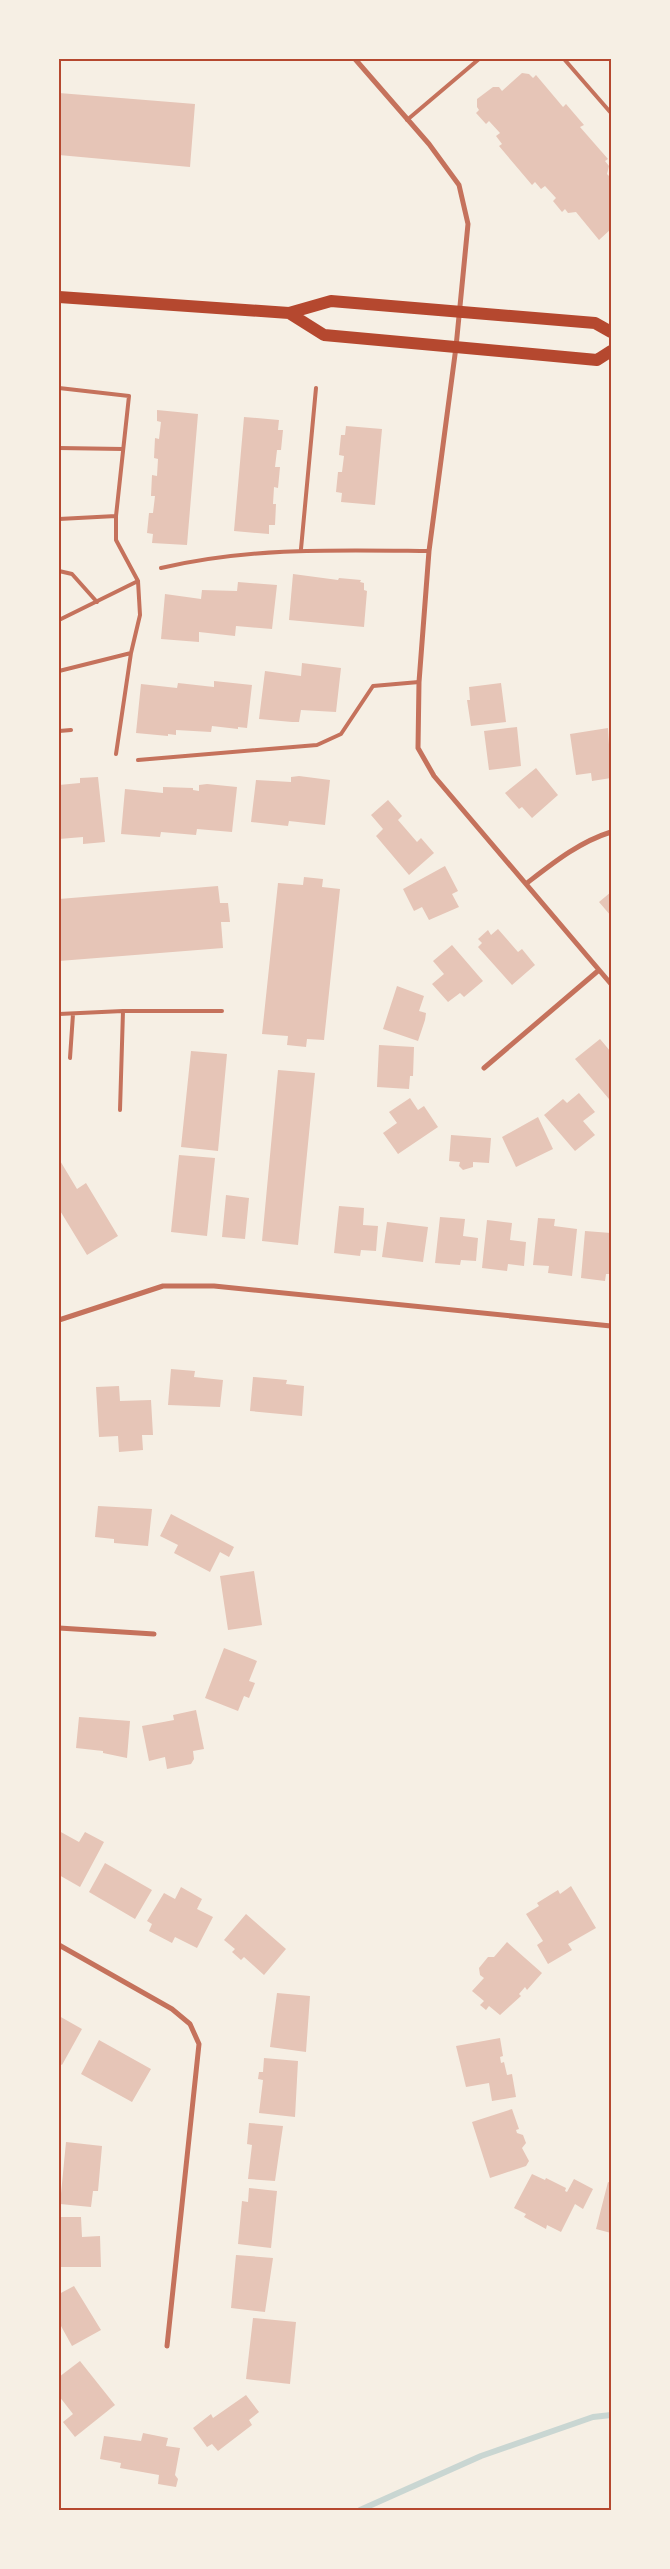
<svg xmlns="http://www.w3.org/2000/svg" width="670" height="2569" viewBox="0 0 670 2569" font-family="Rubik,sans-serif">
  <rect width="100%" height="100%" fill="#f6efe4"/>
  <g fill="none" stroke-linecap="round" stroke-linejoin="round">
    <!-- stream -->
    <path stroke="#c9d6d2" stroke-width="6" d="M360,2510L481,2456L593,2417L611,2415"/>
  </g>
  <!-- building -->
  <path fill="#e6c5b7" d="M522,73L529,74L533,78L536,75L563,107L566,104L584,125L580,127L608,159L605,161L609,166L607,174L609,176L611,174V229L599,240L576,212L568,213L565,209L562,212L553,201L556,198L545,186L541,189L535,182L532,185L499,146L502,144L496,136L500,133L489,121L486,124L476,113L479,110L477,107V99L493,87H499L502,91Z
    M59,93L195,104L190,167L59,155Z
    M157,410L198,414L187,545L152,543L153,534L147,533L149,513H153L155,496H151L152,475L157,476L158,459L154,458L155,438L159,439L161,422L157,421Z
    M244,417L279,420L278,430H283L281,450H277L275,467H280L278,488L274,487L273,504H276L275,525H269V534L234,531Z
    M346,426L382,429L375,505L341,502L342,493L336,492L338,472H342L344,456L339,455L341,435H345Z
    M293,574L338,580L339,578L361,580L360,582L364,583V590L367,591L364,627L289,620Z
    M238,582L277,585L272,629L236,626L235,636L199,632V642L161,639L165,594L201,599L202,590L237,591Z
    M302,663L341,668L336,712L301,710L299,722H292L259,719L265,671L301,676Z
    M214,681L252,685L247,728L238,727V729L212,726L211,732L176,730V735L168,734V736L136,733L141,684L177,688L178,683L214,687Z
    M501,683L506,722L471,726L467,700H470L469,687Z
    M517,727L521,766L489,770L484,731Z
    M608,728L611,778L592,781L591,773L576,775L570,734Z
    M536,768L558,795L532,818L522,807L519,809L505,793Z
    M299,776L330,780L325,825L289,821L288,826L251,822L256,780L291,782V777Z
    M98,777L105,842L83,844V837L59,839V785L80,783V778Z
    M207,784L237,787L232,832L197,829L196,835L161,832L160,837L121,834L125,789L163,793V787L193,788V790L199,791V785Z
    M388,800L402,816L398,820L417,842L421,838L434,853L409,875L376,836L383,829L371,815Z
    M445,866L458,891L452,894L459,907L429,920L422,907L414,911L403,889Z
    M304,877L323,879L322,887L340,889L324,1040L307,1039L306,1047L287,1045L288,1036L262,1034L278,883L303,885Z
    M218,886L220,903H228L230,922H221L223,948L59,961V899Z
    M611,892V916L599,902Z
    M498,929L518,952L522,949L535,965L512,985L478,947L482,943L478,939L488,930L491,935Z
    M452,945L483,981L464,997L460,993L448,1002L432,984L444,974L433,961Z
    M397,986L424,996L419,1011L426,1013L425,1020L418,1041L383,1029Z
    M600,1039L611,1052V1097L609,1099L575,1059Z
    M379,1045L414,1047L413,1076H410L409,1089L377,1087Z
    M191,1051L227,1054L218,1151L181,1147Z
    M278,1070L315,1073L298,1245L262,1241Z
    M579,1093L595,1112L583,1121L595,1135L575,1151L544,1115L563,1099L567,1103Z
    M410,1098L418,1110L424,1106L438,1127L398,1154L383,1133L397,1123L389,1112Z
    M538,1117L553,1149L516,1167L502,1137Z
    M451,1135L491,1138L489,1163L473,1162V1167L463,1170L459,1166L460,1162L449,1161Z
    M179,1155L215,1158L207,1236L171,1232Z
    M59,1159L77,1189L86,1183L118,1236L87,1255L59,1209Z
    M226,1195L249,1198L245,1239L222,1237Z
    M339,1206L364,1208L363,1225L378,1226L376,1251L361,1250L360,1256L334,1253Z
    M440,1217L465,1219L463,1236L478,1238L476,1261L461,1260L460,1265L435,1263Z
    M538,1218L555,1219L554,1226L577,1229L572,1276L548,1273L549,1266L533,1265Z
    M487,1220L512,1223L510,1240L526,1242L524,1266L508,1264L507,1271L482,1268Z
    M387,1222L428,1227L423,1262L382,1257Z
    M585,1231L611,1233V1274H606L605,1281L581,1278Z
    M171,1369L195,1371L194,1377L223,1380L220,1407L168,1405Z
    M253,1377L287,1380L286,1384L304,1386L302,1416L250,1411Z
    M119,1386L120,1401L151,1400L153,1435H142L143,1450L119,1452L118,1436L99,1437L96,1387Z
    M98,1506L152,1509L148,1546L114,1543V1539L95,1537Z
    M171,1514L234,1547L229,1557L220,1552L210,1572L174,1553L178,1545L160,1536Z
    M254,1571L262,1625L228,1630L220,1576Z
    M224,1648L257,1661L249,1681L255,1683L249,1698L244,1696L238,1711L205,1698Z
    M196,1710L204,1749L193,1751L194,1759L191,1764L167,1769L165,1757L149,1761L142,1726L174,1720L173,1715Z
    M79,1717L130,1721L127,1758L103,1753V1751L76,1748Z
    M59,1831L79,1842L85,1832L104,1842L80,1887L59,1875Z
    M105,1863L152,1890L135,1919L89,1892Z
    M571,1886L596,1928L568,1944L572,1950L548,1964L537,1945L543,1941L526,1914L539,1906L537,1903L558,1890L560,1894Z
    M181,1887L202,1899L197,1909L213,1917L197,1948L175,1937L172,1943L149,1931L152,1924L147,1921L164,1893L175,1899Z
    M246,1914L286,1949L264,1975L244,1957L241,1960L232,1952L235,1949L224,1940Z
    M507,1942L542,1973L527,1990L525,1987L519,1994L521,1996L500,2015L489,2006L486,2010L480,2005L484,2001L472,1991L484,1978L480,1975L479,1968L488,1957H494Z
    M277,1993L310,1996L306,2052L270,2047Z
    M59,2016L82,2029L62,2065L59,2063Z
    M500,2038L503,2056L500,2057L501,2063L504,2062L507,2075L512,2074L516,2097L492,2101L489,2083L466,2087L456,2046Z
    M99,2040L151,2069L132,2102L81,2074Z
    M264,2058L298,2061L295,2117L259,2113L263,2080L258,2079L259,2072H263Z
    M512,2109L519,2129L516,2130L517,2133L523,2135L526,2143L522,2148L529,2161L526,2166L490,2178L472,2122Z
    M249,2123L283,2126L275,2181L248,2179L252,2145L247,2144Z
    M66,2142L102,2146L98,2191H93L91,2207L60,2204Z
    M532,2174L545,2180L546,2178L566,2188L565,2191L567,2192L574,2179L593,2189L583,2209L575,2204L561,2232L547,2225L546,2229L524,2217L526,2214L514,2208Z
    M608,2182L611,2183V2233L596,2229Z
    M249,2188L277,2191L271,2248L238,2244L242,2201L248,2202Z
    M59,2217H81L82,2237L100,2236L101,2267H59Z
    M236,2255L273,2258L265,2312L231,2308Z
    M74,2286L101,2330L72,2346L61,2326L59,2327V2294Z
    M253,2318L296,2322L290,2384L246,2379Z
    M80,2361L115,2405L75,2437L63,2422L73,2414L59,2396V2377Z
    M246,2395L259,2412L249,2420L252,2425L218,2451L212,2444L207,2447L193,2428L211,2414L213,2418Z
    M143,2433L168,2438L166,2446L180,2448L175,2475L178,2479L176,2487L158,2484L159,2475L120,2468L121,2463L100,2459L104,2436L141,2441Z"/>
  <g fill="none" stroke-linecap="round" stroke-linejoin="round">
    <!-- service -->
    <path stroke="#c5725c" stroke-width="4" d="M564,59L611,113
      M407,120L479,59
      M59,388L129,396L116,516V540L138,581L140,615L131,653L116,754
      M59,448L123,449
      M59,519L116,516
      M301,549L316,388
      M161,568C250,547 338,550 429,551
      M59,571L72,574L97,602
      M59,620L138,581
      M59,671L131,653
      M59,731L71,730
      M138,760L317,745L341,734L373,686L419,682
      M59,1014L123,1011H222
      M70,1058L73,1014
      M120,1110L123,1011"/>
    <!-- minor -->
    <path stroke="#c5725c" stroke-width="5" d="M355,59L429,144L459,185L468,224L456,347L429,551L419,682L418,748L434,776L611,984
      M527,883C553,863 579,842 611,832
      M484,1068L599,970
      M59,1320L163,1286H214L611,1326
      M59,1628L154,1634
      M59,1945L172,2009L190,2024L199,2044L167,2346"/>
    <!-- primary -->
    <path stroke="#b5482f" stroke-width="12" d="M59,297L289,313L331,301L595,323L611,332
      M289,313L324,335L597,360L611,351"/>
  </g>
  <!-- border -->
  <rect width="670" height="2569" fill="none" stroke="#f6efe4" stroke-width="120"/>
  <rect x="60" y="60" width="550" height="2449" fill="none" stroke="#b5482f" stroke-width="2"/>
</svg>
